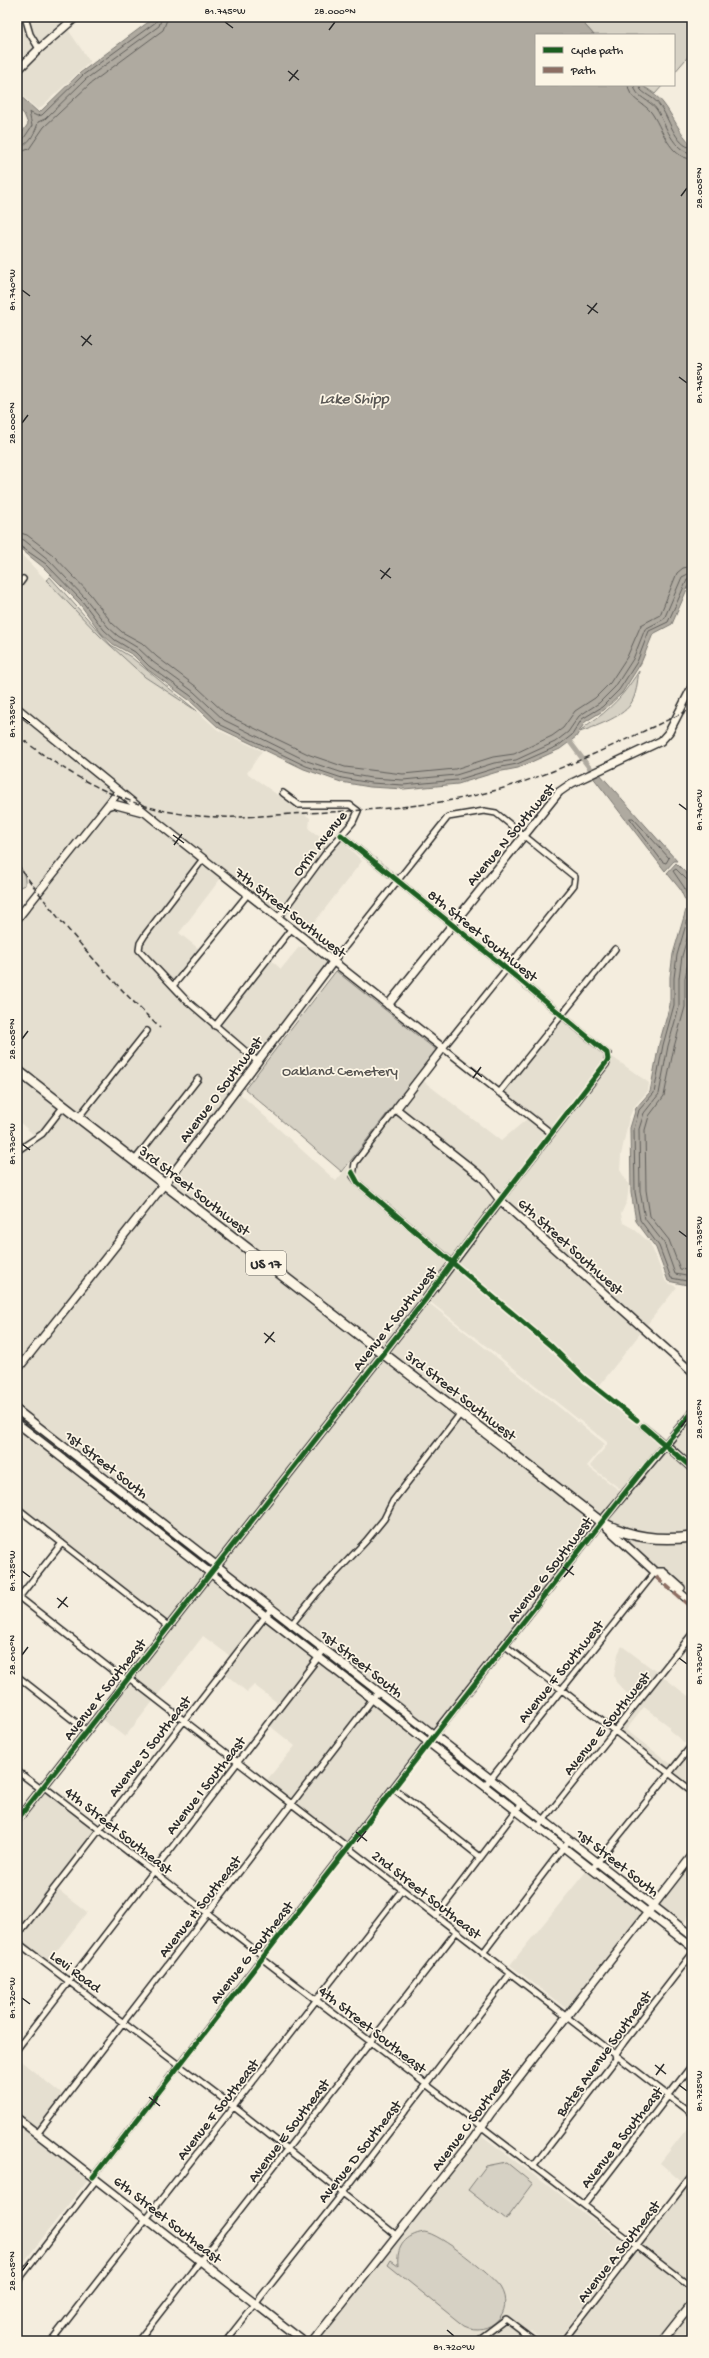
<svg xmlns="http://www.w3.org/2000/svg" width="709" height="2358" viewBox="0 0 709 2358" font-family="'Gochi Hand',sans-serif">
  <rect width="100%" height="100%" fill="#f4edde"/>
  <filter id="ink" filterUnits="userSpaceOnUse"><feTurbulence type="fractalNoise" baseFrequency=".025" numOctaves="2"/><feDisplacementMap in="SourceGraphic" scale="8" xChannelSelector="R" yChannelSelector="G"/><feConvolveMatrix kernelMatrix="1 2 1 2 8 2 1 2 1" color-interpolation-filters="sRGB"/></filter>
  <g filter="url(#ink)">
    <!-- built -->
    <path fill="#e5dfd0" fill-rule="evenodd" d="M17,17H22L26,31L35,48L17,67Z
      M27,17H58L63,24L39,45L32,33Z
      M67,28L90,62L38,110L17,91V75Z
      M17,550L100,636L145,677L197,711L218,730L262,751L247,773L310,818L309,829L330,844L277,914L17,705V591L26,579L22,576L17,583Z
      M17,712L115,791L37,889L17,861Z
      M113,807L145,816L200,859L138,941L137,952L211,1026L253,1061L163,1180L137,1161L201,1078L197,1075L133,1157L82,1118L151,1031L147,1028L77,1115L17,1066V923L108,809Z
      M343,842L362,861L310,928L289,913L283,919L281,917L333,849L338,843Z
      M204,863L245,894L243,896L221,878L179,933L199,949L173,982L141,950L142,944Z
      M299,947H306L329,965L256,1058L218,1026L270,959L281,969Z
      M562,1018L606,1056L604,1061L550,1130L502,1092Z
      M611,1056L649,1083L648,1091L634,1107L629,1118L621,1155L620,1170L629,1185L627,1201L621,1214L623,1223L634,1229L650,1243L666,1282L677,1287L645,1327L503,1200L609,1065Z
      M17,1073L60,1107L40,1132L17,1148L34,1135L17,1120Z
      M422,1080L501,1141L528,1118L547,1134L500,1196L399,1109Z
      M237,1091L336,1181L352,1162L349,1171L353,1181L449,1263L382,1349L167,1184Z
      M64,1110L160,1184L17,1366V1154L43,1136Z
      M396,1113L481,1180L497,1200L451,1259L355,1175L357,1164Z
      M164,1187L379,1353L216,1563L17,1407V1375Z
      M500,1204L528,1233L559,1256L642,1331L596,1390L661,1444L623,1491L590,1466L607,1445V1442L428,1300Z
      M425,1300L605,1444L587,1466L624,1494L428,1742L321,1654L209,1573Z
      M17,1413L213,1566L209,1570L17,1420Z
      M692,1417V1465L668,1444Z
      M17,1426L206,1573L168,1622L17,1505Z
      M665,1448L692,1471V1535L644,1536L605,1521Z
      M616,1534L692,1540V1595L664,1570L654,1569Z
      M210,1576L262,1616L230,1656L203,1636L157,1696L132,1677Z
      M266,1619L316,1657L279,1704L254,1685L247,1692L224,1673Z
      M622,1646L658,1673L635,1702L616,1682L614,1676L618,1654Z
      M320,1660L370,1700L292,1801L266,1781L295,1746L270,1726Z
      M662,1676L688,1696L692,1691V1740L669,1770L619,1731ZM644,1707L669,1726V1730L686,1744L671,1764L626,1730Z
      M129,1681L154,1700L125,1737L100,1718Z
      M374,1703L425,1742L347,1843L296,1804Z
      M692,1749V1788L673,1773Z
      M44,1790L96,1830L17,1932V1825Z
      M692,1861V1912L682,1925L657,1905Z
      M588,1869L644,1912L568,2010L510,1965Z
      M57,1889L87,1912L48,1962L18,1939Z
      M17,2058L64,2096L37,2130L17,2115Z
      M692,2122V2171L683,2183L660,2163Z
      M17,2124L88,2179L17,2271Z
      M481,2135L629,2247L557,2341H544L530,2330L521,2341H320Z
      M692,2180V2285L641,2246Z
      M638,2250L692,2291V2298L659,2341H566Z
      M692,2307V2341H666Z"/>
    <!-- green -->
    <path fill="#d6d1c4" stroke="#807e78" d="M581,17H692V52L674,73V35H594L585,25Z
      M642,85H663L655,94Z
      M50,577L111,645L131,657L197,711L145,677L100,636L46,580Z
      M639,671C637,682 637,695 630,705C622,717 594,727 580,732C588,722 598,719 607,710C620,699 629,686 639,671Z
      M17,861C22,869 26,875 25,885L17,888Z
      M336,971L436,1050L342,1172L245,1089Z
      M506,2162L533,2184L506,2220L468,2190L486,2166Z
      M424,2232C440,2233 490,2274 500,2287C516,2312 489,2338 464,2326L388,2265L391,2260L398,2265C396,2246 406,2235 424,2232Z"/>
    <!-- water -->
    <path fill="#afaaa0" stroke="#7a7771" d="M155,17H581L585,25L594,35H536V85H642C649,92 657,95 663,103C674,117 679,133 692,145V578L672,624L653,634L641,663L622,693L604,710L585,722L576,737L560,749L518,768L497,772L458,784L404,789L370,787L341,782L304,769L219,728L189,700L147,669L133,655L113,644L101,633L79,603L43,567L17,546V140L28,124L24,114L17,108V93L39,113L80,73Z
      M599,773L677,861H674L665,871L592,776Z
      M676,863L692,879V1286L668,1281L656,1248L636,1221L631,1192L630,1128L636,1108L650,1092L659,1044L670,1005V977L673,954L686,910V902L680,889L667,873Z"/>
    <g fill="none" stroke-linecap="round" stroke-linejoin="round">
      <!-- shore -->
      <path stroke="#605e5a" stroke-width="1" d="M628,85C629,100 643,102 651,112C662,127 669,158 692,159
        M634,85C635,98 651,100 657,110C665,123 673,152 692,153
        M639,85L641,90C647,96 655,98 660,106C669,117 675,146 692,148
        M17,142L22,141L32,126L29,112L37,116L42,115L83,75L156,22L157,17
        M17,147C28,147 36,132 38,122L45,119L86,79L159,26L162,17
        M17,153L29,149L44,127L90,84L163,30L168,17
        M17,532L27,535L53,555L90,594L112,623L122,632L142,643L157,657L198,688L227,715L310,755L345,767L403,774L455,769L493,757L514,754L552,736L563,728L575,711L595,698L610,683L627,657L641,625L660,615L677,573L683,568L692,566
        M17,538L24,540L49,560L85,598L108,627L118,636L138,648L153,662L194,692L224,720L307,761L343,773L371,778L403,780L456,775L494,763L516,760L555,742L568,732L579,716L599,703L615,687L633,659L645,629L664,619L682,577L692,572
        M17,544L46,564L82,601L104,630L115,640L135,652L149,666L191,696L221,725L306,766L342,778L371,783L403,785L457,780L496,768L517,764L558,746L572,735L582,719L602,707L619,690L637,662L649,631L668,622L688,578L692,577
        M630,818H633L669,858L666,863L663,862Z
        M692,882L688,881L676,869L673,871L684,887L689,901L690,911L677,955L674,978V1005L663,1045L654,1093L639,1110L634,1129L635,1192L640,1220L659,1246L671,1278L692,1282
        M692,921L682,956L679,978V1007L668,1046L659,1094L644,1113L639,1129L640,1191L645,1219L664,1243L675,1274L692,1277
        M692,943L685,978V1007L674,1047L664,1096L649,1116L645,1130L646,1190L650,1216L669,1240L680,1269L692,1271"/>
      <!-- canal -->
      <path stroke="#afaaa0" stroke-width="5" d="M570,742L594,774"/>
      <!-- street casing -->
      <g stroke="#2b2b2b" stroke-width="8">
        <path id="street" d="M25,17L30,34L39,49
          M17,587L23,579
          M341,835L491,956L608,1054L607,1063L500,1200
          M203,859L145,935L140,943L139,950L186,1000L257,1061
          M278,918L325,854L353,822L358,811L350,805H299L283,793
          M333,962L448,817L484,811L496,813L575,877L574,885L443,1048L551,1133
          M173,986L248,894
          M215,1026L292,928
          M499,1093L615,949
          M396,1109L355,1163L353,1176L358,1183L452,1262
          M78,1118L147,1031
          M17,1151L42,1134L63,1107
          M134,1161L198,1079
          M643,1426L665,1444
          M17,1508L168,1626
          M19,1597L126,1681
          M17,1600L62,1543
          M291,1625L317,1593L366,1541L384,1519L393,1501L461,1413
          M504,1645L692,1791
          M17,1676L87,1731
          M129,1678L692,2114
          M17,1771L41,1789
          M43,1786L263,1956L264,1960L290,1980L692,2288
          M485,1786L655,1572
          M393,1788L479,1856
          M538,1827L692,1634
          M592,1869L692,1745
          M436,1916L522,1803
          M17,1936L271,1609
          M17,1942L234,2107L397,2236
          M483,1953L569,1840
          M17,2049L324,1650
          M37,2134L378,1692
          M533,2167L616,2059L615,2055L624,2042L692,1954
          M93,2177L428,1742
          M584,2205L692,2065
          M17,2282L96,2180
          M51,2341L402,1890
          M138,2341L456,1932
          M226,2341L342,2194L510,1974
          M477,2341L506,2319L535,2341
          M563,2341L692,2175"/>
      </g>
      <!-- secondary casing -->
      <g stroke="#2b2b2b" stroke-width="10">
        <path id="secondary" d="M17,71L39,49L76,17
          M17,708L158,823L443,1048L396,1109L483,1178L500,1200L692,1372
          M107,806L113,804L143,812
          M17,919L119,791
          M388,1005L559,792L572,783L661,741L669,732L692,687
          M17,1370L174,1172L333,962
          M17,1410L692,1936
          M17,1423L692,1947
          M665,1444L692,1468
          M604,1525L655,1572L692,1603
          M655,1572H663L681,1588
          M432,1737L601,1522L692,1413
          M17,1820L425,1300L500,1200
          M17,2118L303,2341
          M313,2341L473,2139L491,2113L692,1856
          M662,2341L692,2303"/>
      </g>
      <!-- highway casing -->
      <g stroke="#2b2b2b" stroke-width="12">
        <path id="highway" d="M17,1070L601,1522C631,1538 659,1541 692,1537"/>
      </g>
      <!-- street -->
      <use href="#street" stroke="#fcf5e5" stroke-width="5"/>
      <!-- secondary -->
      <use href="#secondary" stroke="#fcf5e5" stroke-width="7"/>
      <!-- highway -->
      <use href="#highway" stroke="#fcf5e5" stroke-width="9"/>
      <!-- rail -->
      <path stroke="#2b2b2b" stroke-width="1.5" stroke-dasharray="6 3" stroke-linecap="butt" d="M17,735C69,776 123,807 190,815C229,820 270,815 308,813C371,810 433,807 493,791C563,772 627,738 692,709
        M17,864C60,923 108,978 160,1028"/>
      <!-- quiet -->
      <path stroke="#8d6e63" stroke-width="4" stroke-dasharray="8 4" stroke-linecap="butt" d="M656,1577L692,1608"/>
      <!-- cycleway casing -->
      <g stroke="#fcf5e5" stroke-width="8">
        <path id="cycleway" d="M352,1172L358,1183L550,1345L585,1379L637,1420
          M643,1426L692,1468
          M17,1820L425,1300L463,1248L608,1060L607,1053L491,956L341,835
          M93,2177L486,1669L646,1466L692,1413"/>
      </g>
      <!-- cycleway -->
      <use href="#cycleway" stroke="#1b5e20" stroke-width="5"/>
    </g>
  </g>
  <!-- ticks -->
  <path fill="none" stroke="#2b2b2b" stroke-width="1.5" d="M225,22L233,28M329,30L335,22M288,71L299,80M289,81L298,70M681,196L687,188M22,290L30,296M587,305L598,313M588,314L597,303M81,336L92,345M82,346L91,335M679,377L687,383M22,423L28,415M380,570L391,578M381,579L390,568M22,717L30,723M679,804L687,810M173,835L184,843M174,845L182,834M22,1039L28,1031M471,1068L482,1077M473,1078L481,1067M22,1144L30,1150M679,1231L687,1237M264,1333L275,1342M265,1343L274,1332M681,1427L687,1419M563,1567L574,1575M22,1571L30,1577M564,1577L573,1566M57,1598L68,1607M58,1608L67,1597M22,1655L28,1647M679,1658L687,1664M356,1832L367,1841M357,1842L366,1831M22,1998L30,2004M655,2065L666,2074M656,2075L664,2064M679,2085L687,2091M149,2097L160,2106M150,2107L158,2096M22,2271L28,2263M447,2330L454,2336"/>
  <g text-anchor="middle" stroke-width="3.5" stroke-linejoin="round" paint-order="stroke">
    <!-- shield labels -->
    <rect fill="#fcf5e5" stroke="#6a6863" stroke-width="1" x="246" y="1251" width="40" height="24" rx="3"/>
    <g font-size="14" font-weight="bold" fill="#2b2b2b">
      <text x="266" y="1268">US 17</text>
    </g>
    <!-- street labels -->
    <g font-size="15" fill="#2b2b2b" stroke="#fcf5e5">
      <text transform="translate(510 834) rotate(-50)" y="5">Avenue N Southwest</text>
      <text transform="translate(319 843) rotate(-52)" y="5">Orrin Avenue</text>
      <text transform="translate(291 912) rotate(38)" y="5">7th Street Southwest</text>
      <text transform="translate(483 935) rotate(39)" y="5">8th Street Southwest</text>
      <text transform="translate(220 1089) rotate(-53)" y="5">Avenue O Southwest</text>
      <text transform="translate(195 1190) rotate(38)" y="5">3rd Street Southwest</text>
      <text transform="translate(571 1246) rotate(42)" y="5">6th Street Southwest</text>
      <text transform="translate(394 1318) rotate(-52)" y="5">Avenue K Southwest</text>
      <text transform="translate(461 1395) rotate(38)" y="5">3rd Street Southwest</text>
      <text transform="translate(107 1464) rotate(38)" y="5">1st Street South</text>
      <text transform="translate(549 1569) rotate(-52)" y="5">Avenue G Southwest</text>
      <text transform="translate(362 1663) rotate(38)" y="5">1st Street South</text>
      <text transform="translate(560 1671) rotate(-51)" y="5">Avenue F Southwest</text>
      <text transform="translate(104 1689) rotate(-52)" y="5">Avenue K Southeast</text>
      <text transform="translate(606 1723) rotate(-51)" y="5">Avenue E Southwest</text>
      <text transform="translate(149 1746) rotate(-52)" y="5">Avenue J Southeast</text>
      <text transform="translate(205 1785) rotate(-52)" y="5">Avenue I Southeast</text>
      <text transform="translate(119 1830) rotate(38)" y="5">4th Street Southeast</text>
      <text transform="translate(618 1862) rotate(38)" y="5">1st Street South</text>
      <text transform="translate(427 1894) rotate(38)" y="5">2nd Street Southeast</text>
      <text transform="translate(199 1906) rotate(-52)" y="5">Avenue H Southeast</text>
      <text transform="translate(251 1952) rotate(-52)" y="5">Avenue G Southeast</text>
      <text transform="translate(76 1971) rotate(37)" y="5">Levi Road</text>
      <text transform="translate(373 2029) rotate(38)" y="5">4th Street Southeast</text>
      <text transform="translate(603 2053) rotate(-54)" y="5">Bates Avenue Southeast</text>
      <text transform="translate(217 2109) rotate(-52)" y="5">Avenue F Southeast</text>
      <text transform="translate(471 2119) rotate(-53)" y="5">Avenue C Southeast</text>
      <text transform="translate(288 2130) rotate(-53)" y="5">Avenue E Southeast</text>
      <text transform="translate(621 2137) rotate(-52)" y="5">Avenue B Southeast</text>
      <text transform="translate(359 2151) rotate(-52)" y="5">Avenue D Southeast</text>
      <text transform="translate(168 2219) rotate(38)" y="5">6th Street Southeast</text>
      <text transform="translate(618 2251) rotate(-52)" y="5">Avenue A Southeast</text>
    </g>
    <!-- park labels -->
    <g font-size="15" fill="#565451" stroke="#fcf5e5">
      <text x="340" y="1075">Oakland Cemetery</text>
    </g>
    <!-- water labels -->
    <g font-size="16" font-style="italic" fill="#595754" stroke="#fcf5e5">
      <text x="354" y="403">Lake Shipp</text>
    </g>
  </g>
  <!-- margin -->
  <rect width="709" height="2358" fill="none" stroke="#fcf5e5" stroke-width="44"/>
  <!-- legend -->
  <rect x="535" y="34" width="140" height="52" fill="#fcf5e5" stroke="#a8a49b"/>
  <rect x="543" y="47" width="20" height="6" fill="#1b5e20" stroke="#a8a49b"/>
  <text x="571" y="54" font-size="12" fill="#2b2b2b">Cycle path</text>
  <rect x="543" y="67" width="20" height="6" fill="#8d6e63" stroke="#a8a49b"/>
  <text x="571" y="74" font-size="12" fill="#2b2b2b">Path</text>
  <rect x="22" y="22" width="665" height="2314" fill="none" stroke="#2b2b2b" stroke-width="1.5"/>
  <g font-size="10" text-anchor="middle" fill="#2b2b2b">
    <text x="225" y="14">81.745°W</text>
    <text x="335" y="14">28.000°N</text>
    <text transform="translate(698 188) rotate(-90)" y="4">28.005°N</text>
    <text transform="translate(11 290) rotate(-90)" y="4">81.740°W</text>
    <text transform="translate(698 383) rotate(-90)" y="4">81.745°W</text>
    <text transform="translate(11 423) rotate(-90)" y="4">28.000°N</text>
    <text transform="translate(11 717) rotate(-90)" y="4">81.735°W</text>
    <text transform="translate(698 810) rotate(-90)" y="4">81.740°W</text>
    <text transform="translate(11 1039) rotate(-90)" y="4">28.005°N</text>
    <text transform="translate(11 1144) rotate(-90)" y="4">81.730°W</text>
    <text transform="translate(698 1237) rotate(-90)" y="4">81.735°W</text>
    <text transform="translate(698 1419) rotate(-90)" y="4">28.015°N</text>
    <text transform="translate(11 1571) rotate(-90)" y="4">81.725°W</text>
    <text transform="translate(11 1655) rotate(-90)" y="4">28.010°N</text>
    <text transform="translate(698 1664) rotate(-90)" y="4">81.730°W</text>
    <text transform="translate(11 1998) rotate(-90)" y="4">81.720°W</text>
    <text transform="translate(698 2091) rotate(-90)" y="4">81.725°W</text>
    <text transform="translate(11 2271) rotate(-90)" y="4">28.015°N</text>
    <text x="454" y="2350">81.720°W</text>
  </g>
</svg>
